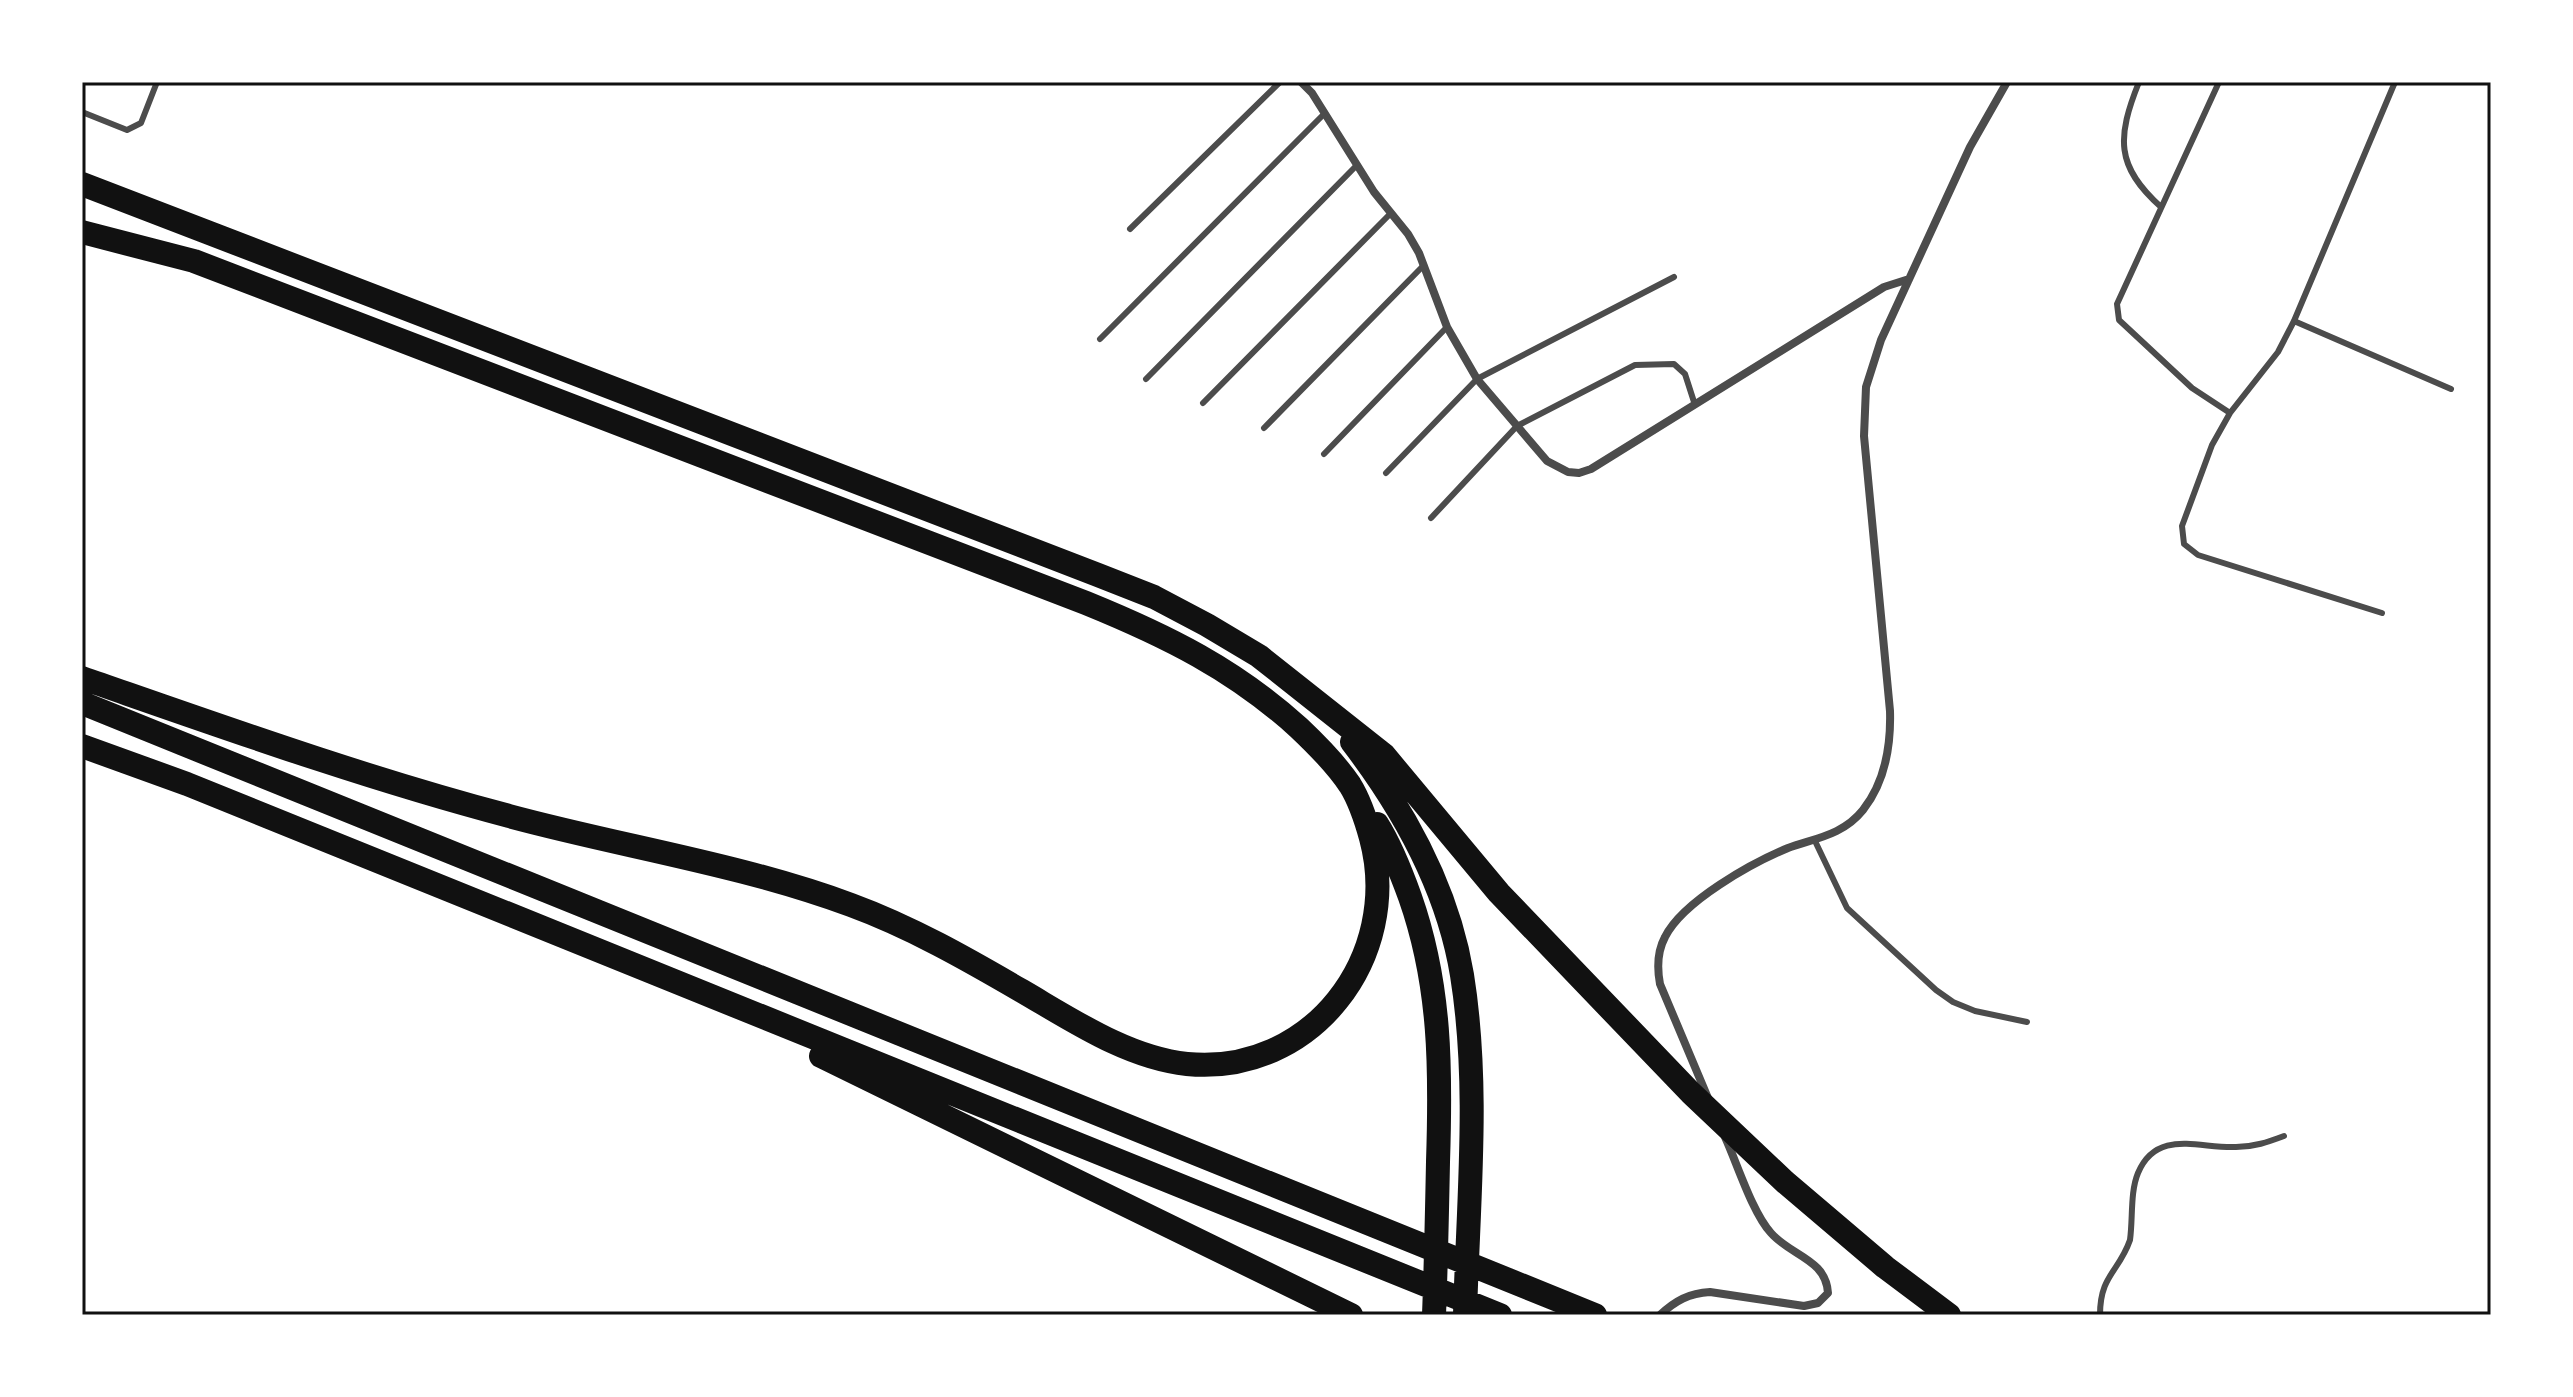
<svg xmlns="http://www.w3.org/2000/svg" width="2573" height="1397" viewBox="0 0 2573 1397" font-family="Overpass,sans-serif">
  <rect width="100%" height="100%" fill="#fff"/>
  <g fill="none" stroke-linecap="round" stroke-linejoin="round">
    <!-- service -->
    <path stroke="#4c4c4c" stroke-width="6" d="M2139,82C2117,137 2115,166 2161,207
      M2219,82L2117,304L2119,320L2192,388L2230,413
      M82,112L127,130L141,123L157,82
      M1130,229L1280,82
      M2294,321L2451,389
      M1100,339L1325,113
      M1146,379L1357,165
      M1203,403L1391,213
      M1264,428L1424,265
      M1324,454L1447,327
      M1386,473L1477,379L1674,277
      M1431,518L1517,426L1635,365L1674,364L1685,374L1695,405
      M2382,613L2198,555L2184,544L2182,526L2212,445L2230,413L2278,352L2294,321L2395,82
      M1815,841L1847,908L1936,990L1953,1002L1975,1011L2027,1022
      M2100,1315C2100,1275 2119,1272 2130,1240C2133,1219 2130,1192 2138,1173C2157,1128 2200,1149 2236,1147C2254,1147 2268,1142 2284,1136"/>
    <!-- minor -->
    <path stroke="#4c4c4c" stroke-width="8" d="M1301,82L1312,93L1374,192L1408,234L1419,253L1447,327L1477,379L1547,461L1568,472L1579,473L1591,469L1884,287L1909,279
      M1708,1098L1660,984C1657,968 1657,952 1665,937C1683,901 1752,863 1788,848C1816,838 1843,835 1863,810C1885,782 1891,745 1890,711L1864,436L1866,387L1881,340L1970,147L2007,82
      M1660,1315C1675,1301 1689,1293 1710,1292L1804,1306L1818,1303L1828,1293C1826,1259 1791,1256 1771,1233C1752,1212 1737,1163 1725,1137"/>
    <!-- motorway -->
    <path stroke="#111" stroke-width="24" d="M82,184L1098,575L1154,597L1207,625L1259,656L1384,755L1499,893L1691,1093L1785,1182L1885,1267L1949,1315
      M82,232L194,261L1086,603C1167,636 1234,669 1299,728C1317,745 1336,764 1350,785C1360,801 1366,820 1371,838C1403,957 1311,1076 1187,1064C1128,1058 1072,1020 1022,991C967,959 911,927 851,905C740,864 624,847 509,816C365,778 223,727 82,678
      M82,703L1595,1315
      M1352,742C1404,810 1448,889 1462,975C1480,1087 1468,1202 1465,1315
      M82,746L187,784L1500,1315
      M1377,824C1391,846 1401,872 1410,897C1441,985 1441,1070 1438,1162C1437,1213 1436,1264 1434,1315
      M821,1056L1351,1315"/>
  </g>
  <!-- border -->
  <rect width="2573" height="1397" fill="none" stroke="#ffffff" stroke-width="168"/>
  <rect x="84" y="84" width="2405" height="1229" fill="none" stroke="#111" stroke-width="3"/>
</svg>
